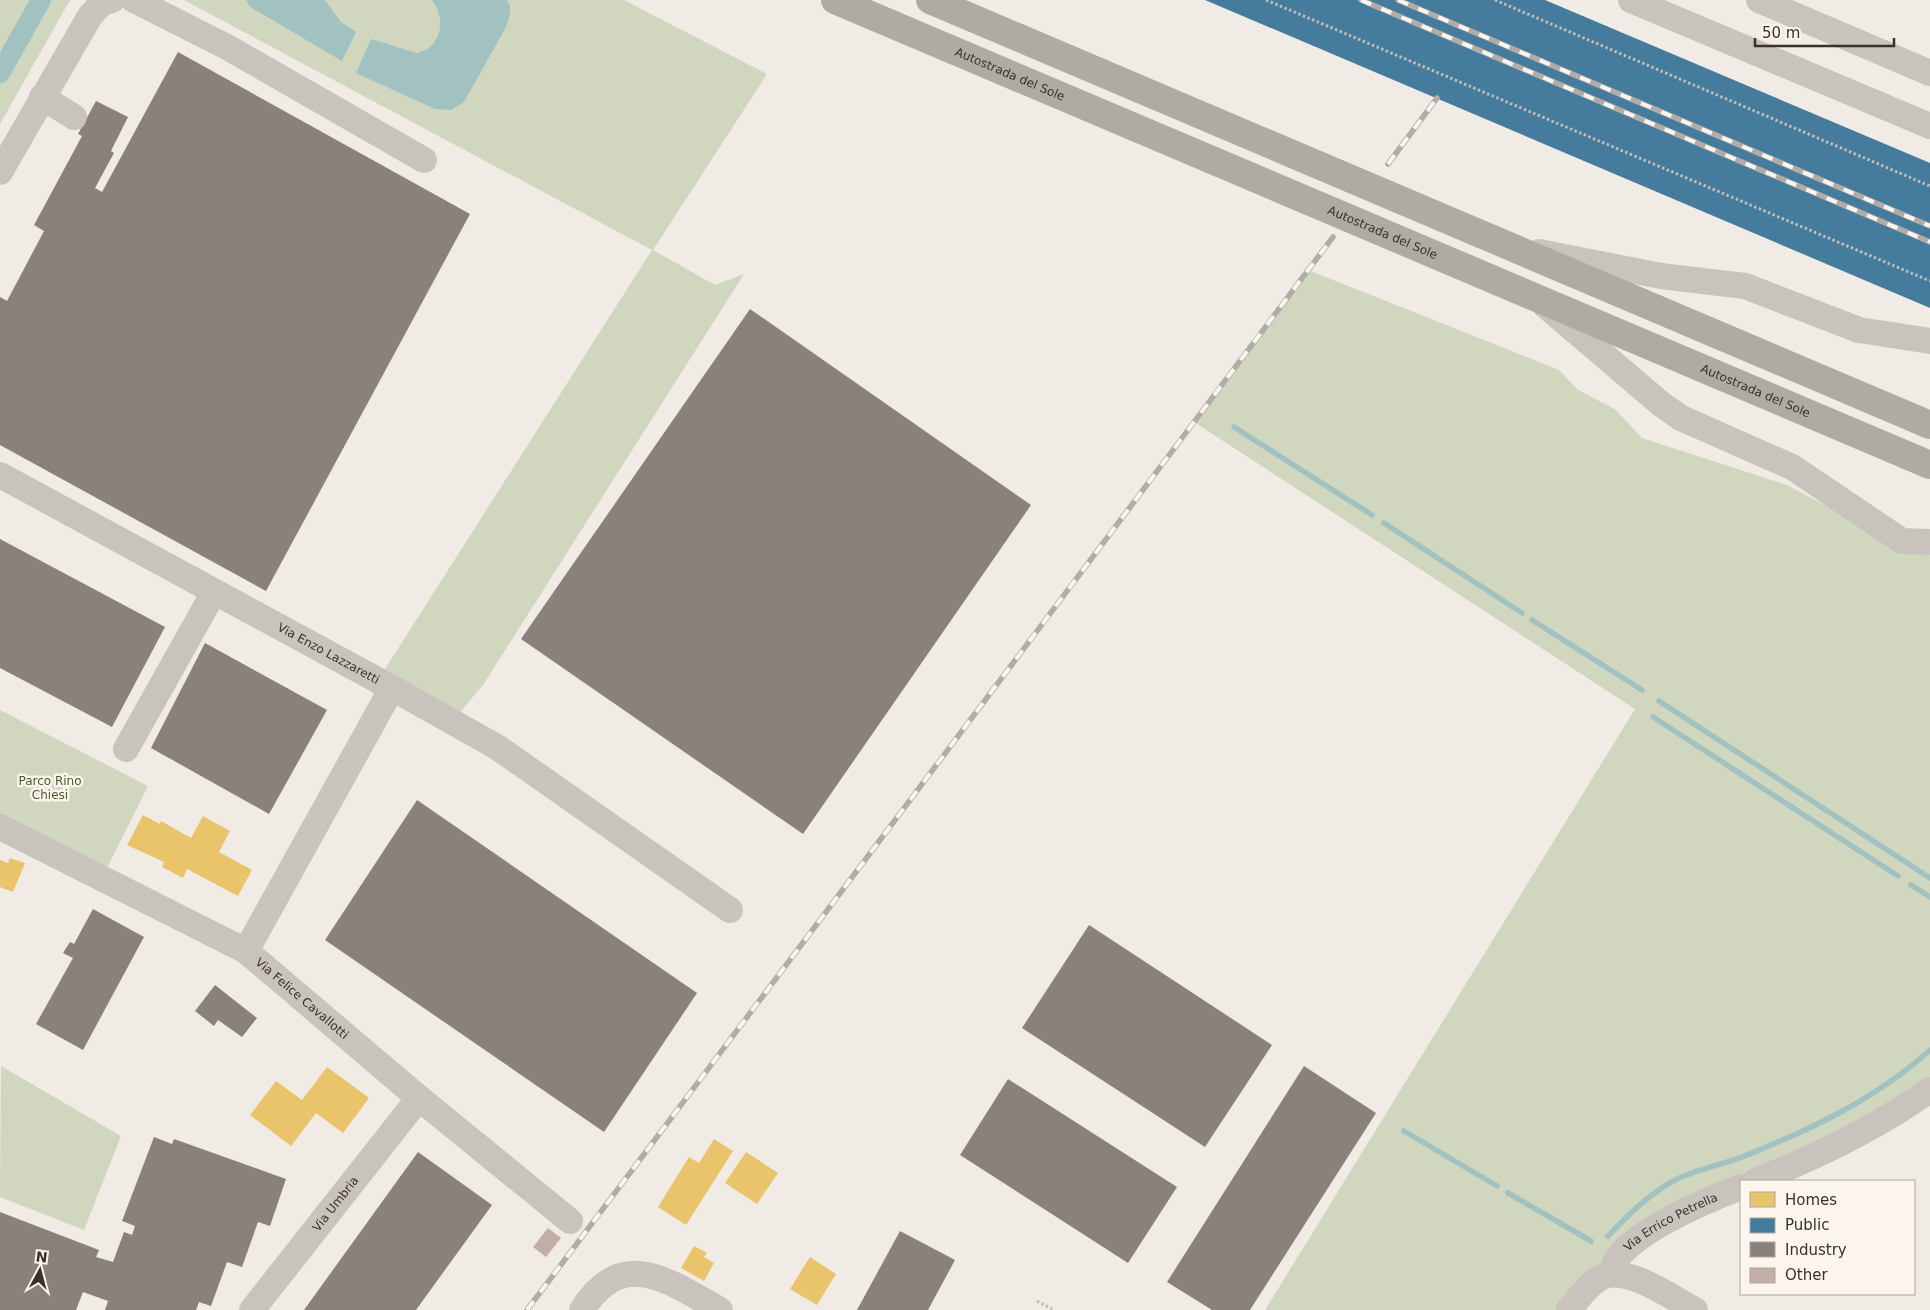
<svg xmlns="http://www.w3.org/2000/svg" width="1930" height="1310" viewBox="0 0 1930 1310" font-family="'DejaVu Sans',sans-serif">
  <rect width="100%" height="100%" fill="#f0ebe5"/>
  <!-- green -->
  <path fill="#d1d6bf" d="M0,0H70L0,124Z
    M184,0H624L767,74L653,250L715,285L744,274L483,685L460,712L378,680L652,250Z
    M1308,270L1559,370L1577,389L1616,410L1642,438L1787,485L1901,545H1930V1090L1703,1202L1569,1310H1265L1635,709L1194,422Z
    M0,710L148,786L106,870L0,815Z
    M1,1066L121,1136L84,1230L0,1197Z"/>
  <!-- water -->
  <path fill="#a1c2c1" d="M246,0H325L341,22L356,32L342,61L250,7Z
    M432,0H507C513,8 509,19 506,27L464,102L451,110L435,109L356,73L371,39L417,53C422,51 429,49 432,45C444,32 442,13 432,0Z"/>
  <!-- homes -->
  <path fill="#e9c46a" d="M143,815L160,824L161,821L191,838L203,816L230,831L219,852L252,870L238,896L187,869L183,878L162,867L164,862L127,845Z
    M10,858L25,863L13,892L0,887V860L8,863Z
    M327,1067L369,1098L343,1133L316,1113L291,1146L250,1115L276,1081L302,1100Z
    M714,1139L733,1151L686,1225L658,1207L689,1157L699,1163Z
    M746,1152L778,1173L757,1204L725,1183Z
    M694,1246L707,1253L704,1257L714,1263L704,1281L681,1268Z
    M810,1257L836,1274L817,1305L790,1289Z"/>
  <!-- public -->
  <path fill="#457b9d" d="M1205,0H1545L1930,163V308Z"/>
  <!-- industry -->
  <path fill="#8a817c" d="M178,52L470,214L266,591L0,445V297L7,301L44,231L34,225L82,136L78,134L96,101L128,117L111,151L114,153L95,188L102,192Z
    M750,309L1031,505L803,834L521,639Z
    M0,539L165,627L112,727L0,668Z
    M205,643L327,710L269,814L151,748Z
    M417,800L697,993L604,1132L325,940Z
    M93,909L144,937L83,1050L36,1024L73,958L63,953L70,942L74,944Z
    M1089,925L1272,1045L1205,1147L1022,1028Z
    M215,985L257,1018L242,1037L218,1020L214,1026L195,1011Z
    M1304,1066L1376,1113L1250,1310H1212L1167,1282Z
    M1008,1079L1177,1187L1128,1263L960,1155Z
    M154,1137L172,1144L174,1139L286,1179L270,1226L258,1222L242,1267L227,1262L211,1306L199,1302L196,1310H105L108,1301L83,1292L76,1310H0V1212L99,1250L96,1257L113,1262L124,1232L132,1235L135,1226L122,1221Z
    M418,1152L492,1205L416,1310H304Z
    M900,1231L955,1260L928,1310H857Z"/>
  <g fill="none" stroke-linecap="round" stroke-linejoin="round">
    <!-- stream -->
    <path stroke="#a1c2c1" stroke-width="5.5" d="M1234,427L1372,515
      M1384,523L1522,613
      M1532,620L1642,690
      M1659,701L1930,878
      M1653,717L1898,876
      M1911,885L1930,897
      M1404,1131L1497,1186
      M1508,1193L1591,1241
      M1608,1236C1628,1215 1649,1194 1675,1180C1697,1169 1723,1165 1747,1155C1812,1129 1877,1098 1930,1050"/>
    <!-- canal -->
    <path stroke="#a1c2c1" stroke-width="20" d="M0,73L41,0"/>
  </g>
  <!-- building -->
  <path fill="#c3afa7" d="M548,1228L561,1238L546,1257L533,1247Z"/>
  <g fill="none" stroke-linecap="round" stroke-linejoin="round">
    <!-- path -->
    <path stroke="#c2bbb6" stroke-width="3" stroke-dasharray="2.5 2.5" stroke-linecap="butt" d="M1266,0L1930,281
      M1495,0L1930,186
      M1037,1301L1054,1310"/>
    <!-- minor -->
    <g stroke="#c9c3be" stroke-width="26">
      <path d="M134,0L227,47L424,160"/>
      <path d="M1631,0L1930,126"/>
      <path d="M1759,0L1930,73"/>
      <path d="M42,97L74,117"/>
      <path d="M0,172L90,16L102,3L112,0"/>
      <path d="M1539,252L1661,276L1745,286L1859,330L1930,341"/>
      <path d="M1545,305L1661,404L1681,418L1792,467L1902,541L1930,542"/>
      <path id="s1" d="M0,475L392,688L246,951"/>
      <path d="M392,688L497,747L730,910"/>
      <path d="M126,749L214,592"/>
      <path id="s2" d="M0,827L246,951L419,1098L570,1221"/>
      <path d="M1755,1181C1817,1157 1876,1128 1930,1090"/>
      <path id="s3" d="M1612,1273C1613,1238 1712,1198 1741,1187"/>
      <path id="s4" d="M252,1310L419,1098"/>
      <path d="M582,1310C623,1245 670,1282 720,1310"/>
      <path d="M1569,1310C1578,1299 1589,1283 1602,1277C1627,1265 1672,1298 1695,1310"/>
    </g>
    <!-- highway -->
    <g stroke="#afaaa4" stroke-width="28">
      <path id="s5" d="M835,0L1930,465"/>
      <path d="M930,0L1930,425"/>
    </g>
    <!-- rail casing -->
    <g stroke="#b1aca8" stroke-width="5.5">
      <path id="rail" d="M1361,0L1930,242
        M1398,0L1930,226
        M1388,164L1437,98
        M527,1310L1333,237"/>
    </g>
    <!-- rail -->
    <use href="#rail" stroke="#fbf5ee" stroke-width="4" stroke-dasharray="11" stroke-linecap="butt"/>
  </g>
  <g text-anchor="middle" stroke-width="5" stroke-linejoin="round" paint-order="stroke">
    <!-- street labels -->
    <g font-size="12" fill="#3b302b" stroke="#fbf5ee">
      <text dy="4" stroke="none"><textPath href="#s5" startOffset="190">Autostrada del Sole</textPath></text>
      <text dy="4" stroke="none"><textPath href="#s5" startOffset="595">Autostrada del Sole</textPath></text>
      <text dy="4" stroke="none"><textPath href="#s5" startOffset="1000">Autostrada del Sole</textPath></text>
      <text dy="4" stroke="none"><textPath href="#s1" startOffset="374">Via Enzo Lazzaretti</textPath></text>
      <text dy="4" stroke="none"><textPath href="#s2" startOffset="349">Via Felice Cavallotti</textPath></text>
      <text dy="4" stroke="none"><textPath href="#s4" startOffset="135">Via Umbria</textPath></text>
      <text dy="4" stroke="none"><textPath href="#s3" startOffset="81">Via Errico Petrella</textPath></text>
    </g>
    <!-- park labels -->
    <g font-size="12" fill="#4a5a2e" stroke="#fbf5ee">
      <text x="50" y="785">Parco Rino<tspan x="50" dy="14">Chiesi</tspan></text>
    </g>
  </g>
  <!-- legend -->
  <rect x="1740" y="1180" width="175" height="115" fill="#fbf5ee" stroke="#aea6a0"/>
  <rect x="1750" y="1192" width="25" height="15" fill="#e9c46a" stroke="#aea6a0"/>
  <text x="1785" y="1205" font-size="15" fill="#3b302b">Homes</text>
  <rect x="1750" y="1218" width="25" height="15" fill="#457b9d" stroke="#aea6a0"/>
  <text x="1785" y="1230" font-size="15" fill="#3b302b">Public</text>
  <rect x="1750" y="1242" width="25" height="15" fill="#8a817c" stroke="#aea6a0"/>
  <text x="1785" y="1255" font-size="15" fill="#3b302b">Industry</text>
  <rect x="1750" y="1268" width="25" height="15" fill="#c3afa7" stroke="#aea6a0"/>
  <text x="1785" y="1280" font-size="15" fill="#3b302b">Other</text>
  <!-- north arrow -->
  <g transform="translate(40 1270) rotate(7)" stroke="#fbf5ee" stroke-width="4" paint-order="stroke">
  <path d="M0-4L9 19L0 12L-9 19Z" fill="#3b302b"/>
  <text y="-8" font-size="14" font-weight="bold" text-anchor="middle" fill="#3b302b">N</text>
  </g>
  <!-- scale -->
  <path d="M1755 38v8h139v-8" fill="none" stroke="#3b302b" stroke-width="2.5"/>
  <text x="1762" y="38" font-size="15" fill="#3b302b" stroke="#fbf5ee" stroke-width="4" paint-order="stroke">50 m</text>
</svg>
